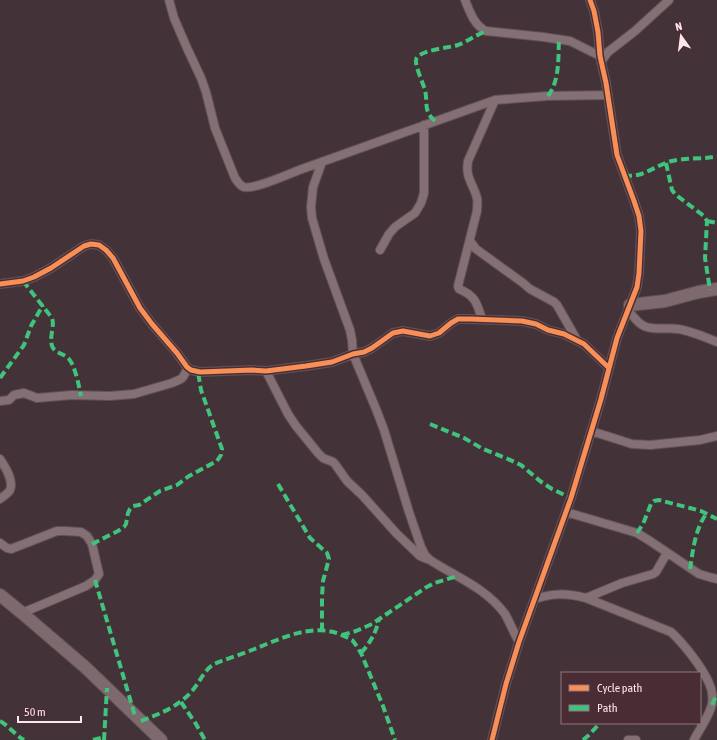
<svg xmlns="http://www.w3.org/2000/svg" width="717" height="740" viewBox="0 0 717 740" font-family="'Asap Condensed',sans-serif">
  <rect width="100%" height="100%" fill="#433338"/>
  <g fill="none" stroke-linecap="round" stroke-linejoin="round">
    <!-- street casing -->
    <g stroke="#5f5155" stroke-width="10">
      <path id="street" d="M169,0L174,18L187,48L201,78L206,92L215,128L235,178C238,182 240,186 244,187C254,190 291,173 302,169L495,100L548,96L608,95
        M465,0C470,12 474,25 486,31L543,37L570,41L600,56
        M601,62L608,52L635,31L669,0
        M322,162L313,187L311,207L312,218L324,259L350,330L352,340L353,354L376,409L384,430L409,512L421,547L425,555L430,560C456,577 486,588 505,614C510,623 514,633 519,642
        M470,241L476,249L523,283L530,289L554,302L557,305L577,340
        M380,250L389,234L395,227L415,213L421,203L424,193V125
        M0,284L23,281L34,277L51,268L84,246L91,244L99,245L106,250L113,258L140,308L152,324L177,353L187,367L191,370L200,372L252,370L266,371L306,366L332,362L353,354L364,352L372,348L393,333L403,331L430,336L439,333L451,323L458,319H470L522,321L536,324L548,330L564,334L584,344L609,368
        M628,311C633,315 637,323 644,326C654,331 667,327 678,329C691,331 705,337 717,342
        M482,319C477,304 476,296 459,289L458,286L477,211C477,207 478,202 477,198C473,183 465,178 468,161L495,100
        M266,371L288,414L296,426L318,453L323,458L333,462L335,464L347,481L362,495L397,534L420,556L427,559
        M0,401L9,400L14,395L24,393L37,398L72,395L110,396L134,394L172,383L181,379L183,377L188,368
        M591,431L632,444L650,445L700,440L717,436
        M0,459C5,467 14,480 10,490C8,494 3,496 0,499
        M566,512L637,533L650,541L699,574L709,577L717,579
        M0,543L7,548L11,549L57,531H65L81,532L87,536L92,544L99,574L95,580L86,586L22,613
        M586,598L622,583L653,574L656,572L667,553
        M535,599C553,593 566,593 586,598L671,632C684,644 702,667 709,683C712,689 713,698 712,704C710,715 699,730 694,740
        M492,740L506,684L519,642L571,498L601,399L617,338L637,287L639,273L641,231L639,216L634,201L617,155L606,83L600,56L598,32L594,11L590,0
        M628,740H636"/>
    </g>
    <!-- secondary casing -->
    <g stroke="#5f5155" stroke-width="14">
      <path id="secondary" d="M630,305L665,301L699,292L717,289
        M0,595L22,613L85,667L161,740"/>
    </g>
    <!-- street -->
    <use href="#street" stroke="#846f74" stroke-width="8"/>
    <!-- secondary -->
    <use href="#secondary" stroke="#7e696e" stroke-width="12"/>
    <!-- quiet -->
    <path stroke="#40c37c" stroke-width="4" stroke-dasharray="8 4" stroke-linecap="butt" d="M548,96C560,80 558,58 559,39
      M435,121C423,111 428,103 425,90C423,83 415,66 416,60C417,50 449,48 458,45C468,41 476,35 486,31
      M666,163L672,190L676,195L704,216L707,221L705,258L710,290
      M624,175C642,179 655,165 672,161C685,158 700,159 713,157L717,156
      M707,221L717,223
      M23,281L52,318C55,327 49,336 52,346C55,354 64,353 69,359C75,366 79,386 81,396
      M0,378L24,345L31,326L43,305
      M430,424L464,438L483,449L508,459L521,465L540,481L552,489L571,498
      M278,484L310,538L327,553L329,559L323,581L322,596V631
      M637,533L643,524L651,504L654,501L659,500L690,508L701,511L717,519
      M92,544L118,531L124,527L126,524L128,513L130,509L133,506L139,505L160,491L177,485L189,476L217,461L221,455L222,449L201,390L198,372
      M690,569C693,550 695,530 706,514
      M95,580L135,716
      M342,635L356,631L372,624L425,588L434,583L458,576
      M361,653C370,643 376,633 379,619
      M181,702L196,724L205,740
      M712,705L717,694
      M0,721C9,726 15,735 24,740
      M141,721C160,714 179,706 192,691C200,682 204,670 214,664C226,659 239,655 252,650C280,639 314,621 344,636C347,637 350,639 352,640C356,644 358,649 361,653L383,706L395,740
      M93,740L104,737
      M104,740L107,688
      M583,740L589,735L600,723"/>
    <!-- cycleway casing -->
    <g stroke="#4a2c34" stroke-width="8">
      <path id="cycleway" d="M0,284L23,281L34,277L51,268L84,246L91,244L99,245L106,250L113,258L140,308L152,324L177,353L187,367L191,370L200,372L252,370L266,371L306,366L332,362L353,354L364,352L372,348L393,333L403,331L430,336L439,333L451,323L458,319H470L522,321L536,324L548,330L564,334L584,344L609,368
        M492,740L506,684L519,642L571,498L601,399L617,338L637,287L639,273L641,231L639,216L634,201L617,155L606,83L600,56L598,32L594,11L590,0"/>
    </g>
    <!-- cycleway -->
    <use href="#cycleway" stroke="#f78f57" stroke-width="5"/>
  </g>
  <!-- legend -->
  <rect x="561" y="672" width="140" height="52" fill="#4a2c34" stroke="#91777d"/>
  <rect x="569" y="685" width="20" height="6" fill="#f78f57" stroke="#91777d"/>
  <text x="597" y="692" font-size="12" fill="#fce7eb">Cycle path</text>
  <rect x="569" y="705" width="20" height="6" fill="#40c37c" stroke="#91777d"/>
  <text x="597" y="712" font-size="12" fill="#fce7eb">Path</text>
  <!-- north arrow -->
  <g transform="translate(681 36) rotate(346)" stroke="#4a2c34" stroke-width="3" paint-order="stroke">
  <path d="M0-3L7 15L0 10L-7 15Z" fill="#fce7eb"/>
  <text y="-6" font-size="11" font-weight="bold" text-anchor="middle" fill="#fce7eb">N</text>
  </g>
  <!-- scale -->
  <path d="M18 716v6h63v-6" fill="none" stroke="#fce7eb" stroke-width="2"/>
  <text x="24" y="716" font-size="12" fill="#fce7eb" stroke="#4a2c34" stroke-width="3" paint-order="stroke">50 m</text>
</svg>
